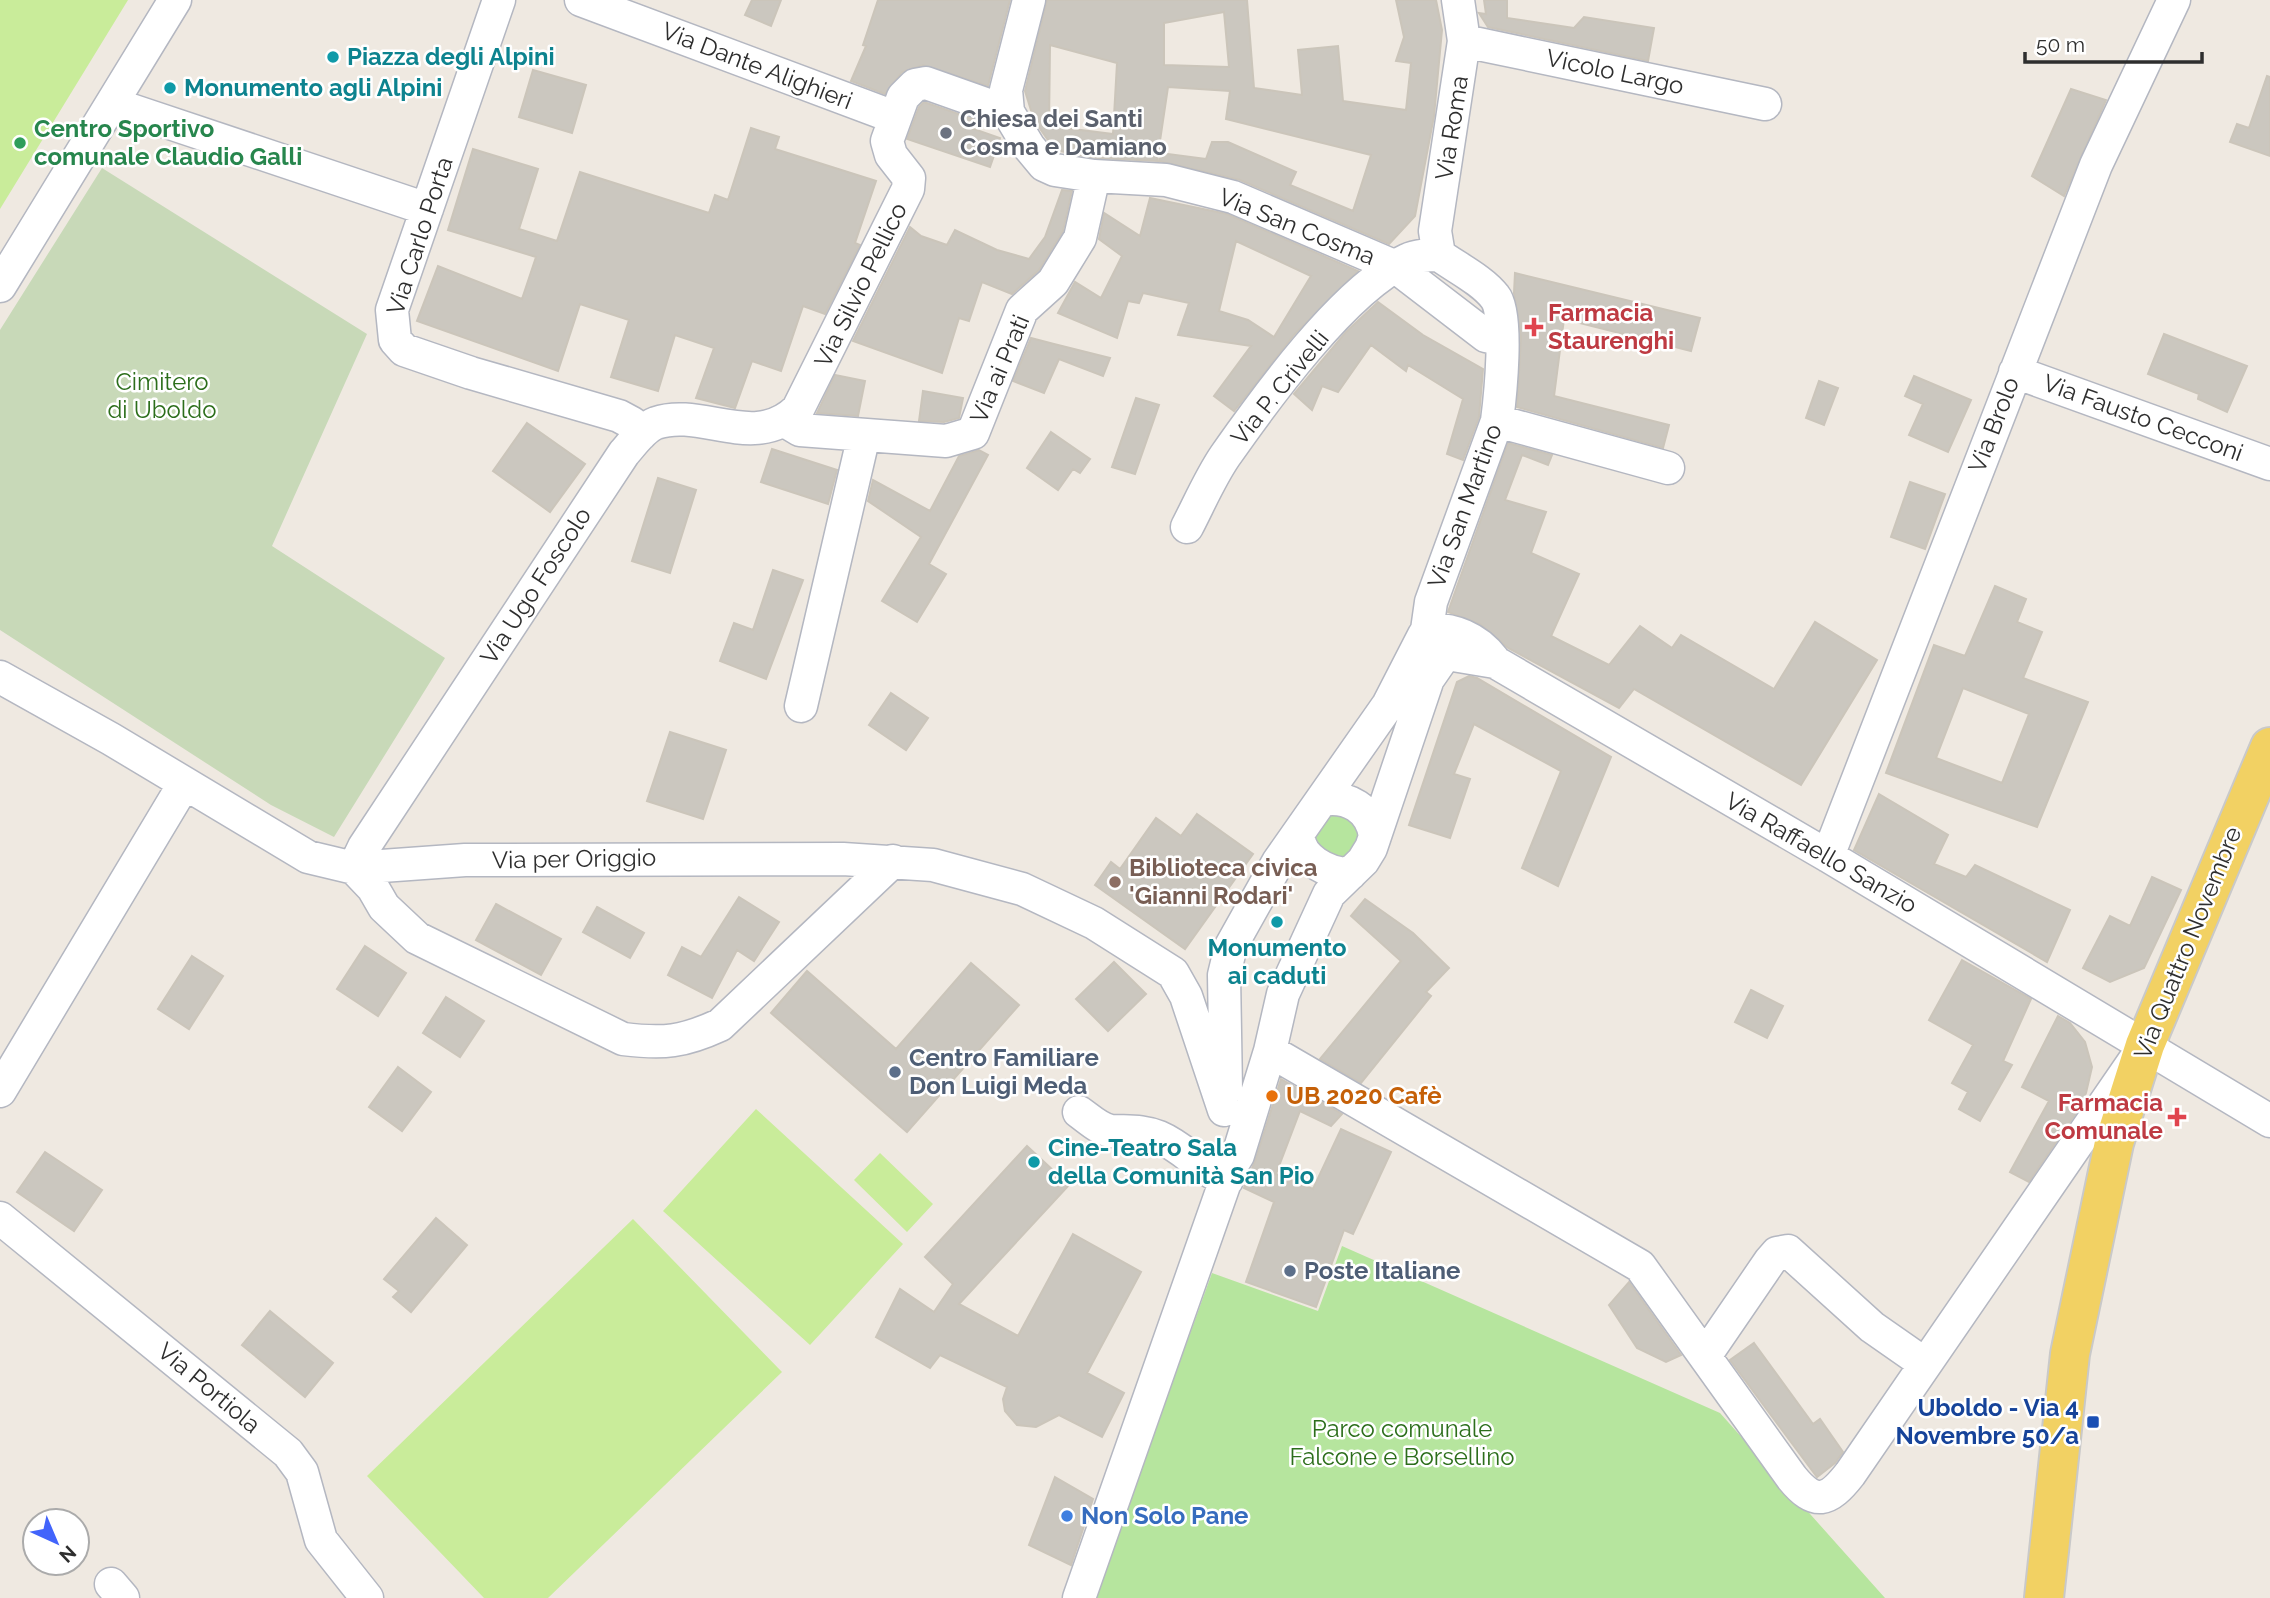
<svg xmlns="http://www.w3.org/2000/svg" width="2270" height="1598" viewBox="0 0 2270 1598" font-family="Raleway,sans-serif">
  <rect width="100%" height="100%" fill="#efe9e1"/>
  <!-- green -->
  <path fill="#b6e59e" d="M1315 836a22 22 0 1 1 44 0a22 22 0 1 1-44 0Z
    M1342,1246L1720,1413L1885,1598H1094L1212,1273L1318,1311Z"/>
  <!-- cemetery -->
  <path fill="#c8d9b8" d="M102,168L367,334L272,546L445,658L334,837L271,805L0,630V330Z"/>
  <!-- pitch -->
  <path fill="#c9ec9a" d="M0,0H128L0,209Z
    M756,1109L903,1244L810,1345L663,1211Z
    M880,1153L933,1204L907,1232L854,1180Z
    M633,1219L782,1372L548,1598H484L367,1476Z"/>
  <!-- building -->
  <path fill="#cbc7bf" stroke="#cbc5ba" stroke-width="2" fill-rule="evenodd" d="M752,0H781L771,26L745,15Z
    M878,0H1010L988,86L923,65L902,72L885,94L851,81L866,46L863,45Z
    M1047,0H1247L1254,88L1302,95L1298,50L1338,46L1343,101L1406,110L1411,63L1396,61L1404,37L1396,0H1436L1442,30L1434,116L1415,216L1389,244L1240,180L1159,161L1161,153L1206,159L1212,142H1228L1296,172L1290,185L1353,211L1371,155L1226,119L1230,91L1168,87L1157,161L1096,158L1055,150L1034,120L1025,91ZM1224,12L1229,67L1164,65V23ZM1050,45L1117,63L1113,134L1049,126Z
    M1484,0H1507V18L1574,28L1584,17L1654,28L1648,61L1488,27L1479,13L1486,14Z
    M533,70L586,85L572,133L519,117Z
    M2267,76L2270,77V156L2230,142L2237,124L2249,128Z
    M2071,89L2106,100L2064,196L2032,176Z
    M924,102L973,119L968,127L1000,138L990,167L907,139L919,107Z
    M751,128L779,137L775,149L876,181L855,243L860,245L825,314L803,306L781,371L752,361L735,408L696,398L714,348L675,335L658,391L611,377L629,320L580,304L558,371L417,321L438,266L522,299L536,257L448,230L473,149L538,169L519,229L557,241L580,172L709,213L715,195L728,200Z
    M1062,190L1072,191L1063,231L1039,270L1012,294L982,282L969,321L959,318L942,373L853,341L910,227L921,236L947,245L955,230L997,250L1029,259L1045,237Z
    M1150,198L1227,214L1358,271L1294,335L1234,411L1214,396L1251,346L1178,335L1189,303L1143,293L1139,303L1128,301L1117,338L1058,313L1075,282L1101,298L1122,256L1099,239L1104,213L1140,236ZM1236,241L1311,276L1274,337L1248,320L1219,311Z
    M1515,273L1700,318L1691,351L1564,319L1554,396L1669,425L1663,448L1517,407L1521,337L1514,293Z
    M1378,302L1423,335L1483,369L1479,417L1463,460L1447,454L1463,399L1408,365L1406,371L1371,345L1338,392L1322,386L1312,410L1294,394L1346,332Z
    M2164,334L2247,366L2227,412L2198,399L2199,394L2148,374Z
    M1031,338L1054,344L1110,358L1103,376L1059,359L1044,393L1013,381Z
    M835,375L865,381L858,416L817,413Z
    M1914,376L1971,400L1948,452L1909,435L1923,404L1905,396Z
    M1819,381L1838,388L1824,425L1806,418Z
    M923,391L963,398L959,418L944,422L919,421Z
    M1136,398L1159,405L1135,474L1112,467Z
    M527,423L585,464L550,512L493,471Z
    M1051,432L1090,459L1080,473L1073,469L1058,490L1027,468Z
    M1508,443L1552,455L1548,465L1522,455L1505,500L1546,512L1531,553L1579,574L1551,636L1609,665L1640,626L1672,648L1681,635L1774,689L1815,622L1877,660L1801,785L1634,689L1619,708L1508,648L1480,624L1448,612Z
    M772,449L837,470L828,504L761,482Z
    M979,450L988,455L929,564L946,574L917,622L882,601L921,537L868,501L873,480L930,511L959,456Z
    M658,478L696,490L670,573L632,561Z
    M1910,482L1945,494L1925,549L1891,537Z
    M773,570L803,580L766,679L720,661L734,623L753,630Z
    M1995,586L2026,599L2017,622L2042,632L2023,678L2088,702L2037,827L1886,773L1934,645L1965,656ZM1963,688L2029,714L2002,783L1936,758Z
    M1469,676L1477,678L1611,757L1558,886L1522,868L1561,771L1474,724L1454,774L1470,779L1450,838L1409,825L1457,682Z
    M891,693L928,718L906,750L869,725Z
    M670,732L726,750L703,819L647,801Z
    M1879,794L1948,835L1934,864L1966,877L1975,865L2070,910L2047,962L1854,850Z
    M1197,814L1253,854L1185,949L1095,885L1111,862L1120,869L1156,818L1181,836Z
    M2152,877L2181,890L2144,968L2110,982L2083,968L2110,916L2130,926Z
    M739,897L779,922L754,961L737,950L712,998L668,975L682,947L701,957Z
    M1365,899L1413,933L1449,968L1426,992L1431,996L1361,1083L1320,1059L1401,961L1351,916Z
    M496,904L561,939L541,975L476,940Z
    M597,907L644,933L630,958L583,932Z
    M365,946L406,973L378,1016L337,989Z
    M192,956L223,976L189,1029L158,1009Z
    M1962,960L2031,999L2003,1061L2012,1065L1980,1121L1959,1109L1968,1092L1952,1083L1973,1045L1929,1020Z
    M1114,962L1146,994L1108,1031L1076,999Z
    M971,963L1019,1005L907,1132L771,1013L807,971L896,1049Z
    M1751,990L1783,1006L1767,1038L1735,1022Z
    M446,997L484,1021L460,1057L423,1033Z
    M2058,1016L2070,1023L2085,1042L2092,1067L2086,1093L2078,1110L2029,1182L2010,1172L2049,1101L2022,1087Z
    M398,1067L431,1092L402,1131L369,1107Z
    M1281,1079L1342,1114L1331,1126L1300,1111L1276,1174L1313,1189L1341,1129L1391,1152L1353,1234L1344,1230L1316,1307L1246,1282L1274,1202L1244,1188L1255,1161Z
    M1027,1146L1069,1185L959,1304L1018,1336L1073,1234L1141,1272L1087,1373L1124,1393L1102,1437L1059,1415L1036,1427L1017,1425L1005,1411L1003,1399L1007,1387L940,1355L930,1368L876,1337L900,1289L934,1312L953,1284L925,1257Z
    M45,1152L102,1190L74,1231L17,1192Z
    M436,1218L467,1245L411,1312L393,1297L399,1291L384,1279Z
    M1629,1282L1681,1355L1666,1362L1637,1348L1609,1305Z
    M270,1311L333,1363L305,1397L242,1345Z
    M1754,1343L1813,1424L1820,1419L1843,1452L1835,1463L1817,1477L1730,1360Z
    M1055,1477L1093,1499L1071,1565L1029,1545Z"/>
  <g fill="none" stroke-linecap="round" stroke-linejoin="round">
    <!-- minor casing -->
    <g stroke="#b4b7c1" stroke-width="35">
      <path id="minor" d="M499,0L392,310L395,340L404,350L471,373L619,416L632,423L641,434
        M581,0L894,117
        M1029,0L1006,90L1008,112L1029,147L1044,165L1055,170L1094,176L1166,180L1233,197L1396,267L1486,336L1501,339
        M1464,41L1765,104
        M113,104L427,209
        M1439,255L1435,231L1464,41L1458,0
        M0,286L175,0
        M2015,372L2270,464
        M785,421L800,430L946,441L973,433L1022,310L1053,282L1080,238L1094,176
        M1497,421L1668,468
        M1187,527C1199,504 1210,478 1225,456C1265,399 1344,289 1407,260C1417,255 1429,255 1439,255C1457,268 1482,280 1495,297C1509,314 1500,398 1497,421L1431,602L1427,630L1428,679
        M1427,630C1453,628 1477,638 1493,659
        M0,677L111,739L308,857L354,868L465,860L843,859L933,865L1022,889L1094,923L1173,973L1186,996L1224,1110
        M801,706L864,435
        M1322,800C1348,795 1371,809 1375,836
        M1299,833C1296,858 1329,874 1350,874
        M1828,856L2096,165L2174,0
        M893,861L720,1025C683,1042 664,1044 623,1039L417,938L384,907L373,888L354,868L364,847L624,453C633,443 643,428 656,423C702,407 755,452 798,409L908,189L909,178L891,155L887,141L903,97L915,85L926,83L1008,112
        M1270,1051L1640,1266L1792,1478C1815,1506 1828,1502 1850,1474L2134,1061
        M1226,1090L1224,975L1231,946L1278,862L1388,705L1424,635
        M0,1091L184,784
        M1079,1112C1089,1119 1099,1129 1111,1131C1129,1132 1142,1130 1159,1137C1185,1148 1201,1170 1227,1180
        M0,1218L288,1453L302,1472L321,1540L367,1598
        M1705,1356L1770,1261L1777,1253L1788,1251L1872,1327L1925,1364
        M111,1584L123,1598
        M1079,1598L1230,1168L1238,1155L1270,1051L1283,994L1329,894L1363,861L1371,848L1428,679L1444,656L1453,655L1495,662L1828,856L2270,1121"/>
    </g>
    <!-- major casing -->
    <g stroke="#c9c9c9" stroke-width="42">
      <path id="major" d="M2044,1598L2070,1354L2114,1143L2145,1045L2270,747"/>
    </g>
    <!-- minor -->
    <use href="#minor" stroke="#fff" stroke-width="32"/>
    <!-- major -->
    <use href="#major" stroke="#f2d163" stroke-width="38"/>
  </g>
  <!-- markers -->
  <g fill="#0f9aa8" stroke="#fff" stroke-width="2.5">
    <circle cx="333" cy="57" r="7"/>
    <circle cx="170" cy="88" r="7"/>
    <circle cx="1277" cy="922" r="7"/>
    <circle cx="1034" cy="1162" r="7"/>
  </g>
  <circle fill="#6b7280" stroke="#fff" stroke-width="2.5" cx="946" cy="133" r="7"/>
  <circle fill="#2e9e5b" stroke="#fff" stroke-width="2.5" cx="20" cy="143" r="7"/>
  <g fill="#e0444e" stroke="#fff" stroke-width="2.5">
    <path d="M1530.5 316.5h7v7h7v7h-7v7h-7v-7h-7v-7h7z"/>
    <path d="M2173.5 1106.5h7v7h7v7h-7v7h-7v-7h-7v-7h7z"/>
  </g>
  <circle fill="#8d6e63" stroke="#fff" stroke-width="2.5" cx="1115" cy="882" r="7"/>
  <g fill="#5c6f8a" stroke="#fff" stroke-width="2.5">
    <circle cx="895" cy="1072" r="7"/>
    <circle cx="1290" cy="1271" r="7"/>
  </g>
  <circle fill="#e8710a" stroke="#fff" stroke-width="2.5" cx="1272" cy="1096" r="7"/>
  <rect fill="#1a4fb4" stroke="#fff" stroke-width="2.5" x="2086" y="1415" width="14" height="14" rx="3.5"/>
  <circle fill="#3f7fe0" stroke="#fff" stroke-width="2.5" cx="1067" cy="1516" r="7"/>
  <g text-anchor="middle" stroke-width="5" stroke-linejoin="round" paint-order="stroke">
    <!-- culture labels -->
    <g font-size="24" font-weight="bold" fill="#0d838f" stroke="#fff" text-anchor="start">
      <text x="347" y="65">Piazza degli Alpini</text>
      <text x="184" y="96">Monumento agli Alpini</text>
      <text x="1277" y="956" text-anchor="middle">Monumento<tspan x="1277" dy="28">ai caduti</tspan></text>
      <text x="1048" y="1156">Cine-Teatro Sala<tspan x="1048" dy="28">della Comunità San Pio</tspan></text>
    </g>
    <!-- street labels -->
    <g font-size="24" fill="#2e2e2e" stroke="#fff">
      <text transform="translate(757 66) rotate(21)" y="8">Via Dante Alighieri</text>
      <text transform="translate(1615 72) rotate(12)" y="8">Vicolo Largo</text>
      <text transform="translate(1452 128) rotate(-81)" y="8">Via Roma</text>
      <text transform="translate(1297 227) rotate(22)" y="8">Via San Cosma</text>
      <text transform="translate(420 236) rotate(-72)" y="8">Via Carlo Porta</text>
      <text transform="translate(861 285) rotate(-64)" y="8">Via Silvio Pellico</text>
      <text transform="translate(1000 369) rotate(-67)" y="8">Via ai Prati</text>
      <text transform="translate(1280 388) rotate(-51)" y="8">Via P. Crivelli</text>
      <text transform="translate(2143 418) rotate(20)" y="8">Via Fausto Cecconi</text>
      <text transform="translate(1994 425) rotate(-69)" y="8">Via Brolo</text>
      <text transform="translate(1465 506) rotate(-70)" y="8">Via San Martino</text>
      <text transform="translate(536 586) rotate(-57)" y="8">Via Ugo Foscolo</text>
      <text transform="translate(1821 853) rotate(30)" y="8">Via Raffaello Sanzio</text>
      <text transform="translate(574 859) rotate(-1)" y="8">Via per Origgio</text>
      <text transform="translate(2188 943) rotate(-68)" y="8">Via Quattro Novembre</text>
      <text transform="translate(209 1388) rotate(40)" y="8">Via Portiola</text>
    </g>
    <!-- worship labels -->
    <g font-size="24" font-weight="bold" fill="#5b616d" stroke="#fff" text-anchor="start">
      <text x="960" y="127">Chiesa dei Santi<tspan x="960" dy="28">Cosma e Damiano</tspan></text>
    </g>
    <!-- leisure labels -->
    <g font-size="24" font-weight="bold" fill="#27864d" stroke="#fff" text-anchor="start">
      <text x="34" y="137">Centro Sportivo<tspan x="34" dy="28">comunale Claudio Galli</tspan></text>
    </g>
    <!-- health labels -->
    <g font-size="24" font-weight="bold" fill="#be3a42" stroke="#fff" text-anchor="start">
      <text x="1548" y="321">Farmacia<tspan x="1548" dy="28">Staurenghi</tspan></text>
      <text x="2163" y="1111" text-anchor="end">Farmacia<tspan x="2163" dy="28">Comunale</tspan></text>
    </g>
    <!-- park labels -->
    <g font-size="24" fill="#2c6e1b" stroke="#fff">
      <text x="162" y="390">Cimitero<tspan x="162" dy="28">di Uboldo</tspan></text>
      <text x="1402" y="1437">Parco comunale<tspan x="1402" dy="28">Falcone e Borsellino</tspan></text>
    </g>
    <!-- education labels -->
    <g font-size="24" font-weight="bold" fill="#785e54" stroke="#fff" text-anchor="start">
      <text x="1129" y="876">Biblioteca civica<tspan x="1129" dy="28">'Gianni Rodari'</tspan></text>
    </g>
    <!-- service labels -->
    <g font-size="24" font-weight="bold" fill="#4e5e75" stroke="#fff" text-anchor="start">
      <text x="909" y="1066">Centro Familiare<tspan x="909" dy="28">Don Luigi Meda</tspan></text>
      <text x="1304" y="1279">Poste Italiane</text>
    </g>
    <!-- food labels -->
    <g font-size="24" font-weight="bold" fill="#c56008" stroke="#fff" text-anchor="start">
      <text x="1286" y="1104">UB 2020 Cafè</text>
    </g>
    <!-- transit labels -->
    <g font-size="24" font-weight="bold" fill="#164399" stroke="#fff" text-anchor="end">
      <text x="2079" y="1416">Uboldo - Via 4<tspan x="2079" dy="28">Novembre 50/a</tspan></text>
    </g>
    <!-- shop labels -->
    <g font-size="24" font-weight="bold" fill="#366cbe" stroke="#fff" text-anchor="start">
      <text x="1081" y="1524">Non Solo Pane</text>
    </g>
  </g>
  <!-- north arrow -->
  <g transform="translate(56 1542) rotate(136)"><circle r="33" fill="#ffffff" stroke="#ababab" stroke-width="2"/>
  <path d="M0-5L12 26L0 18L-12 26Z" fill="#4264fb"/>
  <text y="-10" font-size="19" font-weight="bold" text-anchor="middle" fill="#2e2e2e">N</text>
  </g>
  <!-- scale -->
  <path d="M2025 52v10h177v-10" fill="none" stroke="#2e2e2e" stroke-width="3.5"/>
  <text x="2036" y="52" font-size="21" fill="#2e2e2e" stroke="#ffffff" stroke-width="5" paint-order="stroke">50 m</text>
</svg>
